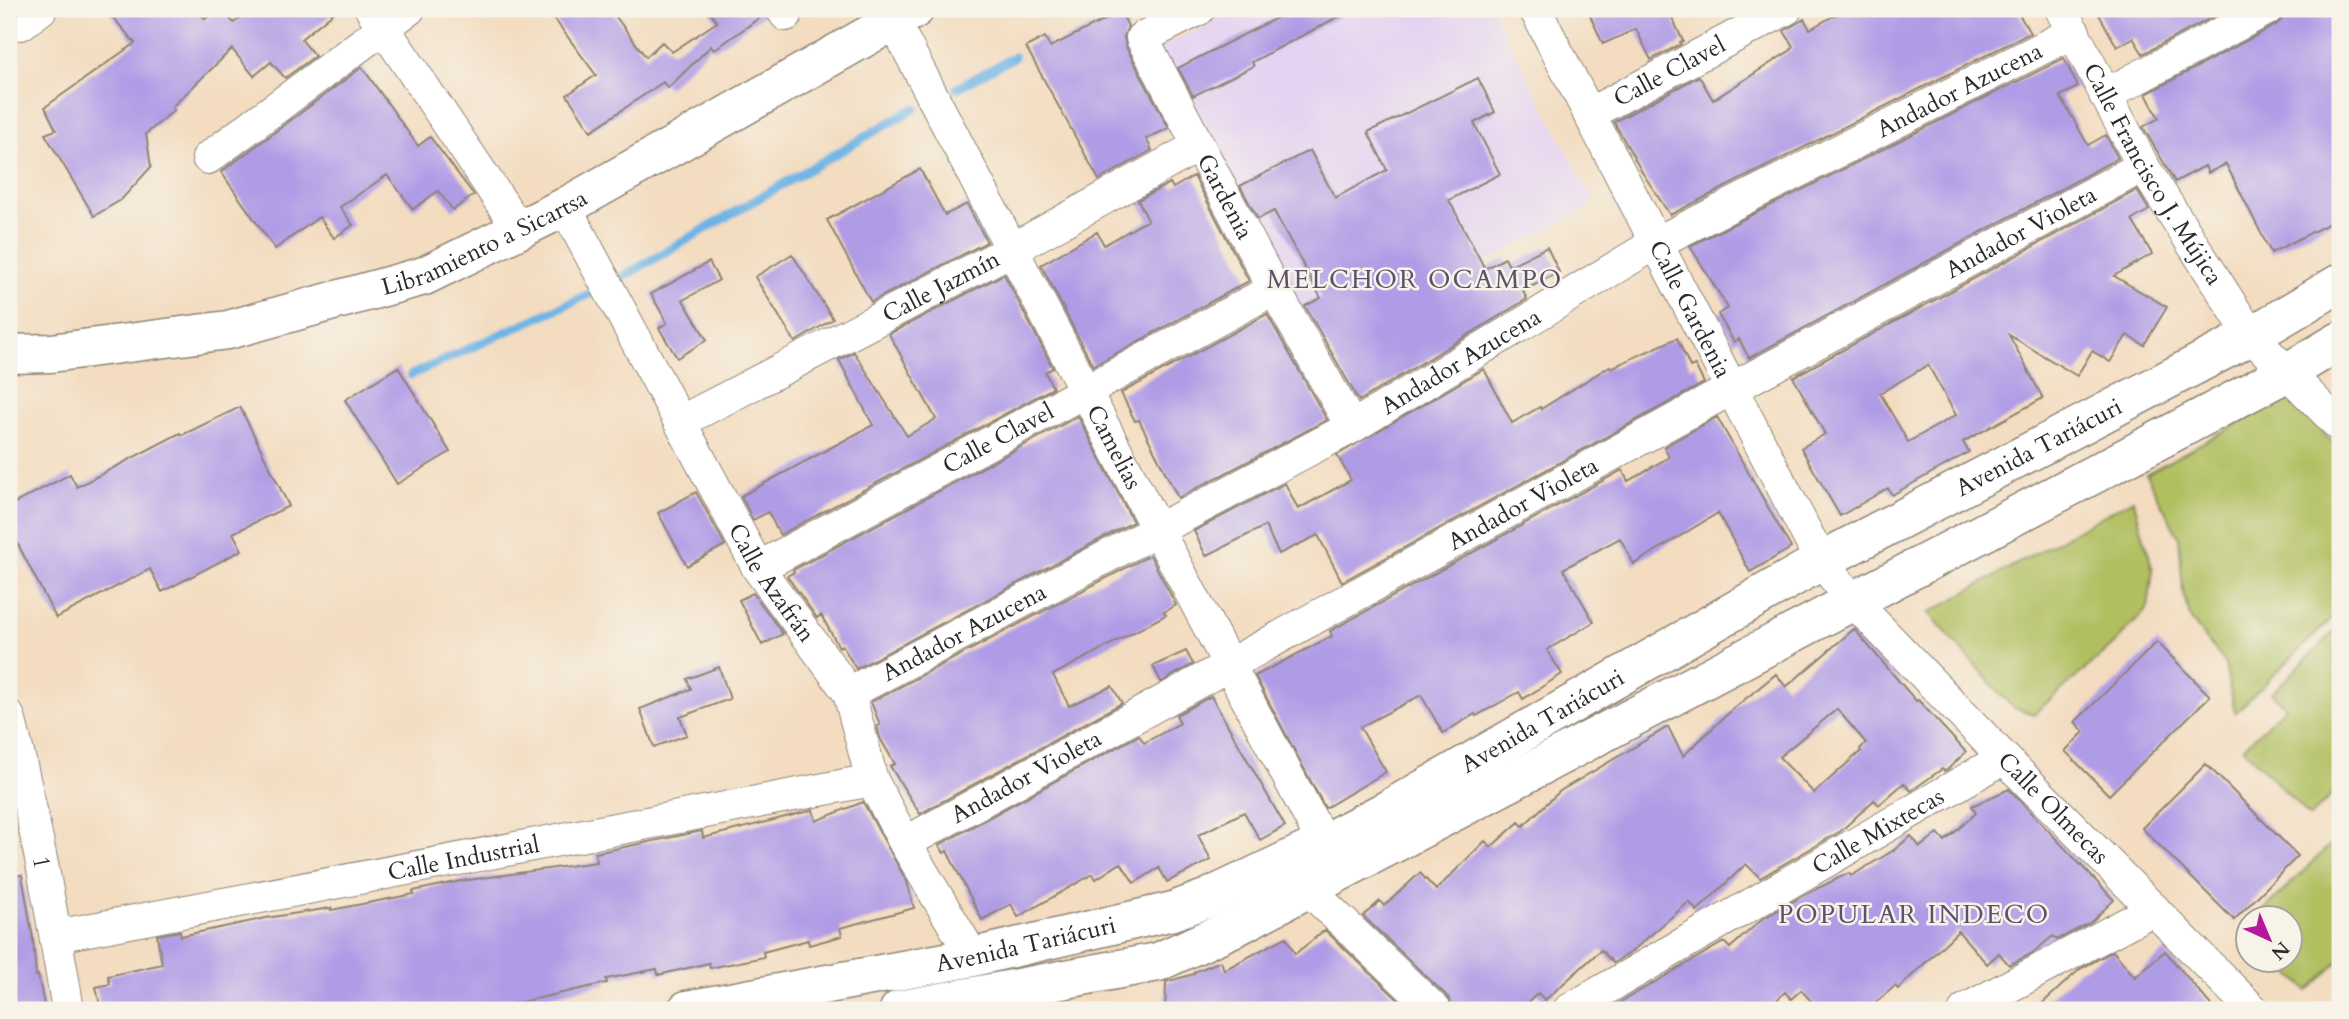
<svg xmlns="http://www.w3.org/2000/svg" width="2349" height="1019" viewBox="0 0 2349 1019" font-family="Cardo,serif">
  <rect width="100%" height="100%" fill="#f7f3e8"/>
  <filter id="ink" filterUnits="userSpaceOnUse"><feTurbulence type="fractalNoise" baseFrequency=".0143" numOctaves="2"/><feDisplacementMap in="SourceGraphic" scale="14" xChannelSelector="R" yChannelSelector="G"/><feConvolveMatrix kernelMatrix="1 2 1 2 8 2 1 2 1" color-interpolation-filters="sRGB"/></filter>
  <filter id="wash" filterUnits="userSpaceOnUse"><feTurbulence type="fractalNoise" baseFrequency=".00686" numOctaves="4" result="noise"/><feDisplacementMap in="SourceGraphic" scale="28" xChannelSelector="R" yChannelSelector="G"/><feGaussianBlur stdDeviation="1.57" result="paint"/><feColorMatrix in="noise" values="0 0 0 0 0 0 0 0 0 0 0 0 0 0 0 0 0 1.4 0 .05"/><feComposite in="paint" operator="in"/></filter>
  <g filter="url(#wash)">
    <rect width="100%" height="100%" fill="#f3dcbf"/>
    <!-- built -->
    <path fill="#e5d3f1" d="M1239,9H1492L1595,204L1321,350L1158,49Z"/>
    <!-- green -->
    <path fill="#b1bf61" stroke="#6e7546" stroke-width="2" d="M2287,396L2340,450V625L2332,618L2235,713L2224,661L2191,620L2183,593L2179,538L2146,474Z
      M2133,499L2153,570L2148,608L2114,644L2034,714L2012,707L1929,613Z
      M2334,632L2340,638V786L2310,817L2243,748L2285,707L2272,693Z
      M2333,842L2340,849V960L2308,991L2276,960H2290V918L2257,917Z"/>
    <g fill="none" stroke-linecap="round" stroke-linejoin="round">
      <!-- stream -->
      <path stroke="#6eb4e5" stroke-width="9" d="M957,88L1014,57
        M624,276L915,108
        M411,375L594,292"/>
    </g>
    <g id="blocks">
      <!-- building -->
      <path fill="#b09be6" fill-rule="evenodd" d="M106,9H197L205,19L218,9H221L234,23L251,9H338L301,39L315,56L285,78L271,62L254,76L232,49L172,107L174,110L146,134L151,167L121,200L94,216L45,134L56,130L45,107L135,43Z
        M547,9H610L646,57L662,42L672,52L717,22L708,9H764L765,14L714,50L711,46L668,88L663,82L591,131L567,95L596,75Z
        M1294,9H1353L1252,62L1254,66L1193,96L1178,68Z
        M1587,9H1678L1670,13L1683,41L1680,42L1681,44L1651,60L1636,29L1603,44Z
        M1846,9H2016L2030,33L1670,215L1642,172L1614,122L1699,76L1713,100L1791,50L1793,46L1784,31L1804,19L1810,29Z
        M2096,9H2228L2143,54L2133,38L2117,47Z
        M2285,9H2340V218L2271,253L2226,164L2208,173L2205,166L2175,182L2143,127L2159,118L2146,94L2276,25L2283,18Z
        M1121,12L1128,26L1124,37L1126,47L1169,128L1146,139L1152,150L1099,180L1026,47L1045,37L1050,47Z
        M2064,58L2078,87L2060,96L2088,145L2106,135L2118,158L1749,358L1739,339L1734,342L1718,314L1728,308L1690,246Z
        M362,67L418,146L430,137L474,195L453,210L438,191L413,209L387,175L340,207L353,225L334,238L319,217L275,249L221,172Z
        M1478,78L1495,112L1474,123L1500,174L1449,200L1485,269L1505,258L1509,266L1547,247L1559,272L1523,291L1527,299L1359,401L1305,306L1321,298L1274,211L1258,219L1240,186L1310,150L1335,198L1387,170L1368,132Z
        M920,169L945,215L967,204L987,242L871,302L827,220Z
        M1194,176L1249,281L1093,366L1041,265L1097,232L1104,245L1148,220L1138,200L1170,183L1173,188Z
        M2137,190L2149,210L2132,220L2152,254L2114,276L2167,307L2144,345L2127,335L2110,362L2092,351L2077,376L2009,335L2043,398L1963,442L1969,452L1892,495L1888,488L1840,516L1801,448L1825,434L1793,377ZM1928,365L1956,415L1908,442L1880,393Z
        M792,254L833,319L795,342L755,277Z
        M709,262L719,280L683,300L707,340L677,358L659,328L667,323L651,294Z
        M1004,274L1053,368L1045,372L1053,388L780,535L768,512L753,520L741,496L873,425L839,360L854,352L907,436L936,419L889,334Z
        M1267,314L1327,420L1178,498L1139,420L1135,421L1121,393Z
        M1677,338L1690,367L1695,365L1704,383L1342,582L1318,535L1279,554L1265,526L1206,556L1194,531L1285,483L1298,509L1351,480L1337,455L1484,369L1512,423L1540,407L1541,409L1610,366L1611,368Z
        M398,367L450,452L397,484L345,400Z
        M240,407L289,506L233,533L242,550L162,592L150,569L56,618L9,527V506L70,474L77,487L180,433L182,435Z
        M1078,416L1133,522L856,669L842,645L839,647L821,615L817,618L787,576L794,572L793,570Z
        M1717,417L1791,548L1750,572L1718,513L1634,564L1620,538L1563,569L1594,622L1547,650L1562,674L1523,699L1519,692L1476,716L1475,714L1443,733L1421,695L1360,727L1386,772L1325,808L1255,676L1332,636L1330,631L1622,470L1628,481L1669,457L1664,447Z
        M696,492L725,545L687,566L658,513Z
        M1150,555L1176,605L1164,612L1166,615L1053,675L1069,706L1112,686L1122,703L920,814L890,766L895,764L880,738L877,726L880,725L871,702Z
        M753,593L783,634L762,645L739,600Z
        M1854,629L1916,701L1918,700L1966,752L1947,770L1944,771L1942,769L1911,791L1904,783L1879,805L1874,800L1841,831L1760,878L1746,864L1697,911L1689,902L1630,953L1613,963L1601,950L1545,1000L1538,993L1520,1010H1453L1448,997L1363,916L1380,901L1384,906L1420,873L1436,890L1485,841L1491,847L1519,822L1523,826L1560,791L1668,727L1683,756L1733,709L1776,674L1786,687ZM1837,709L1866,743L1860,749L1861,751L1814,793L1779,757Z
        M2157,642L2210,696L2109,795L2065,751L2084,732L2075,722Z
        M1186,651L1193,664L1161,682L1153,666Z
        M719,667L730,699L680,717L687,735L654,747L640,709L691,689L687,679Z
        M1211,696L1285,826L1260,840L1244,812L1198,835L1211,860L1167,882L1159,868L1134,883L1121,863L1096,879L1093,874L1018,917L1011,904L982,920L947,851L944,853L939,845L1139,735L1144,743L1180,723L1176,715Z
        M2206,764L2298,856L2234,920L2142,828Z
        M2009,789L2114,900L2091,922L2057,940L2053,936L2031,954L2009,965L1999,953L1987,964L1958,931L1898,989L1895,986L1867,1010H1819L1801,990L1791,999L1785,992L1767,1010H1607L1724,942L1730,948L1761,920L1806,894L1849,873L1851,876L1894,850L1911,836L1920,847L1938,833L1945,841L1976,813L1972,806Z
        M863,802L907,882L914,908L840,928L842,936L809,945L808,940L763,952L764,957L710,968L709,963L658,975L657,969L606,979L607,983L508,1005V1007L496,1010H101L96,987L110,984L108,976L162,964L157,935L180,931L181,936L266,918L331,908V910L414,894L413,891L461,881L597,862L595,853L702,831L703,838L813,810L816,821Z
        M22,875L33,939L36,976L38,975L45,1010H9V876Z
        M1325,930L1409,1010H1165L1166,982L1194,974V972L1221,961L1224,970L1286,937L1295,954Z
        M2113,951L2135,977L2165,951L2215,1010H2035L2080,969Z"/>
    </g>
  </g>
  <g filter="url(#ink)">
    <use href="#blocks" fill-opacity="0" stroke="#8f8475" stroke-width="2"/>
    <g fill="none" stroke-linecap="round" stroke-linejoin="round">
      <!-- minor casing -->
      <g stroke="#8f8475" stroke-width="34">
        <g id="minor">
          <path d="M371,9L519,229"/>
          <path d="M782,9L786,15"/>
          <path id="s1" d="M1199,9L1142,38L1274,289L1352,427"/>
          <path id="s2" d="M1535,9L1821,561L1854,602L2004,758L2253,1010"/>
          <path id="s3" d="M2061,9L2143,166L2251,336L2340,426"/>
          <path id="s4" d="M893,20L1157,529L1334,863"/>
          <path d="M21,24L41,9"/>
          <path d="M2105,95L2267,9"/>
          <path id="s5" d="M1589,114L1786,9"/>
          <path d="M208,158L409,9"/>
          <path id="s6" d="M565,207L758,568L849,693L872,780L905,843L973,957"/>
          <path id="s7" d="M680,422L1013,249L1198,146"/>
          <path id="s8" d="M758,568L1274,289"/>
          <path id="s9" d="M849,693L1352,427L1656,243L2074,32"/>
          <path id="s10" d="M9,717C34,813 52,912 68,1010"/>
          <path id="s11" d="M905,843L1731,389L2143,166"/>
          <path d="M1309,890L1435,1010"/>
          <path id="s12" d="M56,936L872,780"/>
          <path id="s13" d="M1569,1010L2004,758"/>
          <path d="M1965,1010L2154,909"/>
        </g>
      </g>
      <!-- tertiary casing -->
      <g stroke="#8f8475" stroke-width="41">
        <g id="tertiary">
          <path id="s14" d="M687,1010L973,957L1173,911L1208,898L1324,843L1389,809L1821,561L2251,336L2340,283"/>
          <path d="M899,1010L1158,962L1239,925L2286,373L2340,341"/>
        </g>
      </g>
      <!-- secondary casing -->
      <g stroke="#8f8475" stroke-width="41">
        <g id="secondary">
          <path id="s15" d="M9,354L51,353L228,330L424,276L565,207L915,9"/>
        </g>
      </g>
      <!-- minor -->
      <use href="#minor" stroke="#fff" stroke-width="32"/>
      <!-- tertiary -->
      <use href="#tertiary" stroke="#fff" stroke-width="38"/>
      <!-- secondary -->
      <use href="#secondary" stroke="#fff" stroke-width="38"/>
    </g>
  </g>
  <g text-anchor="middle" stroke-width="5" stroke-linejoin="round" paint-order="stroke">
    <!-- street labels -->
    <g font-size="24" fill="#2b2b2b" stroke="#f7f3e8">
      <text dy="8" stroke="none"><textPath href="#s5" startOffset="91">Calle Clavel</textPath></text>
      <text dy="8" stroke="none"><textPath href="#s9" startOffset="1264">Andador Azucena</textPath></text>
      <text dy="8" stroke="none"><textPath href="#s3" startOffset="189">Calle Francisco J. Mújica</textPath></text>
      <text dy="8" stroke="none"><textPath href="#s1" startOffset="243">Gardenia</textPath></text>
      <text dy="8" stroke="none"><textPath href="#s11" startOffset="1272">Andador Violeta</textPath></text>
      <text dy="8" stroke="none"><textPath href="#s15" startOffset="492">Libramiento a Sicartsa</textPath></text>
      <text dy="8" stroke="none"><textPath href="#s7" startOffset="294">Calle Jazmín</textPath></text>
      <text dy="8" stroke="none"><textPath href="#s2" startOffset="338">Calle Gardenia</textPath></text>
      <text dy="8" stroke="none"><textPath href="#s9" startOffset="696">Andador Azucena</textPath></text>
      <text dy="8" stroke="none"><textPath href="#s8" startOffset="273">Calle Clavel</textPath></text>
      <text dy="8" stroke="none"><textPath href="#s4" startOffset="481">Camelias</textPath></text>
      <text dy="8" stroke="none"><textPath href="#s14" startOffset="1479">Avenida Tariácuri</textPath></text>
      <text dy="8" stroke="none"><textPath href="#s11" startOffset="705">Andador Violeta</textPath></text>
      <text dy="8" stroke="none"><textPath href="#s6" startOffset="429">Calle Azafrán</textPath></text>
      <text dy="8" stroke="none"><textPath href="#s9" startOffset="130">Andador Azucena</textPath></text>
      <text dy="8" stroke="none"><textPath href="#s14" startOffset="912">Avenida Tariácuri</textPath></text>
      <text dy="8" stroke="none"><textPath href="#s11" startOffset="138">Andador Violeta</textPath></text>
      <text dy="8" stroke="none"><textPath href="#s2" startOffset="961">Calle Olmecas</textPath></text>
      <text dy="8" stroke="none"><textPath href="#s13" startOffset="357">Calle Mixtecas</textPath></text>
      <text dy="8" stroke="none"><textPath href="#s12" startOffset="415">Calle Industrial</textPath></text>
      <text dy="8" stroke="none"><textPath href="#s10" startOffset="149">1</textPath></text>
      <text dy="8" stroke="none"><textPath href="#s14" startOffset="345">Avenida Tariácuri</textPath></text>
    </g>
    <!-- neighbourhood labels -->
    <g font-size="26" letter-spacing="2" fill="#5a526c" stroke="#f7f3e8">
      <text x="1415" y="288">MELCHOR OCAMPO</text>
      <text x="1914" y="923">POPULAR INDECO</text>
    </g>
  </g>
  <!-- margin -->
  <rect width="2349" height="1019" fill="none" stroke="#f7f3e8" stroke-width="35"/>
  <!-- north arrow -->
  <g transform="translate(2269 939) rotate(136)"><circle r="33" fill="#f7f3e8" stroke="#a5a39c" stroke-width="2"/>
  <path d="M0-5L12 26L0 18L-12 26Z" fill="#b5179e"/>
  <text y="-10" font-size="19" font-weight="bold" text-anchor="middle" fill="#2b2b2b">N</text>
  </g>
</svg>
